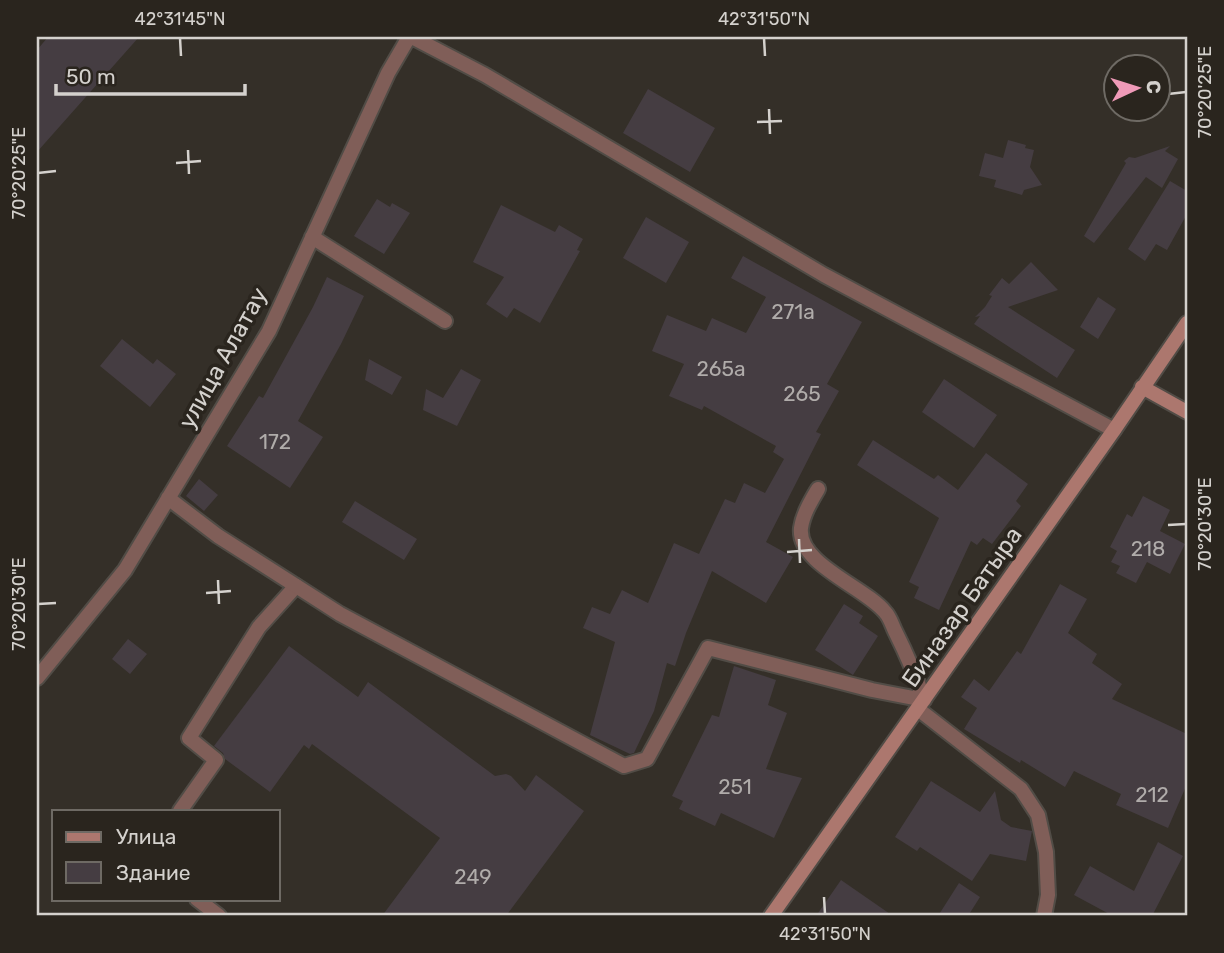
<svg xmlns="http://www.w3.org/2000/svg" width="1224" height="953" viewBox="0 0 1224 953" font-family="Rubik,sans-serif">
  <rect width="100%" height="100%" fill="#342f28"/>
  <!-- building -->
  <path fill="#453d42" d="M48,37H139L37,152V50Z
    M648,89L715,128L690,172L623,133Z
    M1008,140L1026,145L1025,148L1034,150L1030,167L1042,185L1024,190L1022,195L994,187L996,180L979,176L985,153L1003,158Z
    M1170,146L1165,151L1178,159L1162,188L1146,177L1094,243L1084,236L1126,163L1124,161L1129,157L1135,158Z
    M1170,181L1187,191V214L1167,250L1156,244L1145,261L1128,249Z
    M377,199L390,207L392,203L410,213L384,254L354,236Z
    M501,205L555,232L559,225L583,239L577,250L580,251L540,323L514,308L507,318L486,304L504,277L473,262Z
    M646,217L689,242L666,283L623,258Z
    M743,256L862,322L827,384L839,391L816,432L821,434L766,542L793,557L766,603L712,571L686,633L675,666L667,663L654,711L634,753L630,754L590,735L615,642L583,628L592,607L610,614L622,590L648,603L674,543L699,554L725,499L735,503L744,483L765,493L784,459L773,452L776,446L704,406L702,410L669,396L684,364L652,351L667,315L706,331L712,318L746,333L766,297L731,278Z
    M1031,262L1058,290L1008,307L1075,350L1057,378L974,324L980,316L975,317L985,307L992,296L989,295L1002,278L1009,284Z
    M327,277L364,296L341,344L298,421L323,437L290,488L227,446L259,396L263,398L313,307Z
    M1098,297L1116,309L1098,339L1080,327Z
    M122,339L153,364L157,359L176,374L150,407L100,366Z
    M369,359L402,377L392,395L365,380Z
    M461,369L481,380L457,426L423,410L426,389L443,398Z
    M944,379L997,415L974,448L922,412Z
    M873,440L934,479L938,475L958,490L986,453L1028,484L1016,501L1021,506L992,544L983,538L977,545L971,541L939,610L914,598L919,587L909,582L939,518L857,465Z
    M199,479L218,495L204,511L186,496Z
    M1143,496L1170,510L1160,531L1185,544L1170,574L1147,562L1136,583L1116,573L1120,566L1111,562L1117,551L1110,547L1127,514L1132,517Z
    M355,501L417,539L404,560L342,522Z
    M1060,584L1087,599L1068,633L1097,654L1092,663L1122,684L1112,699L1187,734V784L1168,828L1116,805L1121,794L1074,771L1065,787L1021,760L1020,763L964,729L977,708L961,697L974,679L989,691L1017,651L1021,654Z
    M844,604L863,616L859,623L878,636L853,675L815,650Z
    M128,639L147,654L130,674L112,659Z
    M289,646L358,697L368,682L495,776L506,774L511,776L525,791L536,775L584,811L506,916H382L440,838L312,744L309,749L304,745L270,792L225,759L223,753L214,746Z
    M734,666L776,680L768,705L787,713L766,769L802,778L774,838L721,813L715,826L679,809L683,801L672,796L712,715L719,717Z
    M931,781L980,812L995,791L1001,820L1011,827L1032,831L1026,861L990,854L972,881L920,847L917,851L895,837Z
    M1158,842L1183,856L1152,916H1113L1074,895L1090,866L1134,891Z
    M841,880L893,916H816Z
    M959,883L980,897L968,916H938Z"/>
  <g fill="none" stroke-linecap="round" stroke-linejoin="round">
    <!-- lane casing -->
    <g stroke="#514c46" stroke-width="18">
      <path id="lane" d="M180,811L216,760L189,738L259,627L296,586
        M197,899L219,916"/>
    </g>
    <!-- street casing -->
    <g stroke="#514c46" stroke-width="18">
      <path id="street" d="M412,37L485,75L824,275L1114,430
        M312,237L445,321
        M818,489C811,501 803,514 801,528C797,564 865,587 885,612C890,617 892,625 895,631C906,653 916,676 924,700
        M168,498L218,536L340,614L624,766L647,759L708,648L872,690L924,700
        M37,678L125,570L269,331L388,73L409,37
        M918,709L1021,789L1038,815L1046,852L1048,895L1044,916"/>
    </g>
    <!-- secondary casing -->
    <g stroke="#514c46" stroke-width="18">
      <path id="secondary" d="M1142,387L1187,412
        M771,916L1114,430L1187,323"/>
    </g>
    <!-- lane -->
    <use href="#lane" stroke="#805e58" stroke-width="14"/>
    <!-- street -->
    <use href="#street" stroke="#805e58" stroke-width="14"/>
    <!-- secondary -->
    <use href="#secondary" stroke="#ac776e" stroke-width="14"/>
  </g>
  <!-- ticks -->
  <path fill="none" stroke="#d4d1cd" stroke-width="2.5" d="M180,38L181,56M764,38L765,56M1168,94L1186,92M769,109L770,134M757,122L782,121M188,150L189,174M176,163L201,161M38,173L56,171M1168,525L1186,524M799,539L800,563M787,552L812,550M218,580L219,604M206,593L231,591M38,604L56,603M824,897L825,914"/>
  <g text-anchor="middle" stroke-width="7" stroke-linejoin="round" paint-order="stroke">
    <!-- number labels -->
    <g font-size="21" fill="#b0acaa">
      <text x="793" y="319">271а</text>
      <text x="721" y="376">265а</text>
      <text x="802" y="401">265</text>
      <text x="275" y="449">172</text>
      <text x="1148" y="556">218</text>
      <text x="735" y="794">251</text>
      <text x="1152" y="802">212</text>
      <text x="473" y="884">249</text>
    </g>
    <!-- street labels -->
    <g font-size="24" fill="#d4d1cd" stroke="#2a251e">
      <text transform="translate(223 358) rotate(-61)" y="8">улица Алатау</text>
      <text transform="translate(962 607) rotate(-55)" y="8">Биназар Батыра</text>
    </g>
  </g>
  <!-- border -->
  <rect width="1224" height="953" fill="none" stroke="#2a251e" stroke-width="77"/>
  <!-- legend -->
  <rect x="52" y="810" width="228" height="91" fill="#2a251e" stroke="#6e6a64" stroke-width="2"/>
  <rect x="66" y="832" width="35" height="10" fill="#ac776e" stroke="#6e6a64" stroke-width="2"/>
  <text x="116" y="844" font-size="21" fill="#d4d1cd">Улица</text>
  <rect x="66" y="862" width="35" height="21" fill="#453d42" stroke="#6e6a64" stroke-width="2"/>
  <text x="116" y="880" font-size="21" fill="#d4d1cd">Здание</text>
  <!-- north arrow -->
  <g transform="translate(1137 88) rotate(86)"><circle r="33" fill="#2a251e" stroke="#6e6a64" stroke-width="2"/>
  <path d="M0-5L12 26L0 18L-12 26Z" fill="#ef9ab8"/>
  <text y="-10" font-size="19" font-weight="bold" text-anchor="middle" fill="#d4d1cd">С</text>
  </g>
  <!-- scale -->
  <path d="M56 84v10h189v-10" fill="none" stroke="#d4d1cd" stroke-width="3.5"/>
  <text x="66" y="84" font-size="21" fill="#d4d1cd" stroke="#2a251e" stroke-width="5" paint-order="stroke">50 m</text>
  <rect x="38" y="38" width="1148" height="876" fill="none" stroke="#d4d1cd" stroke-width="2.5"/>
  <g font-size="18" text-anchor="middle" fill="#d4d1cd">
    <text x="180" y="25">42°31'45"N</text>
    <text x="764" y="25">42°31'50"N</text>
    <text transform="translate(1205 92) rotate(-90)" y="6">70°20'25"E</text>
    <text transform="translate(19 173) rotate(-90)" y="6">70°20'25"E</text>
    <text transform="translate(1205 524) rotate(-90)" y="6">70°20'30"E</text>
    <text transform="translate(19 604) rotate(-90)" y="6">70°20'30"E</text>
    <text x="825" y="940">42°31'50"N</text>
  </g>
</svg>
